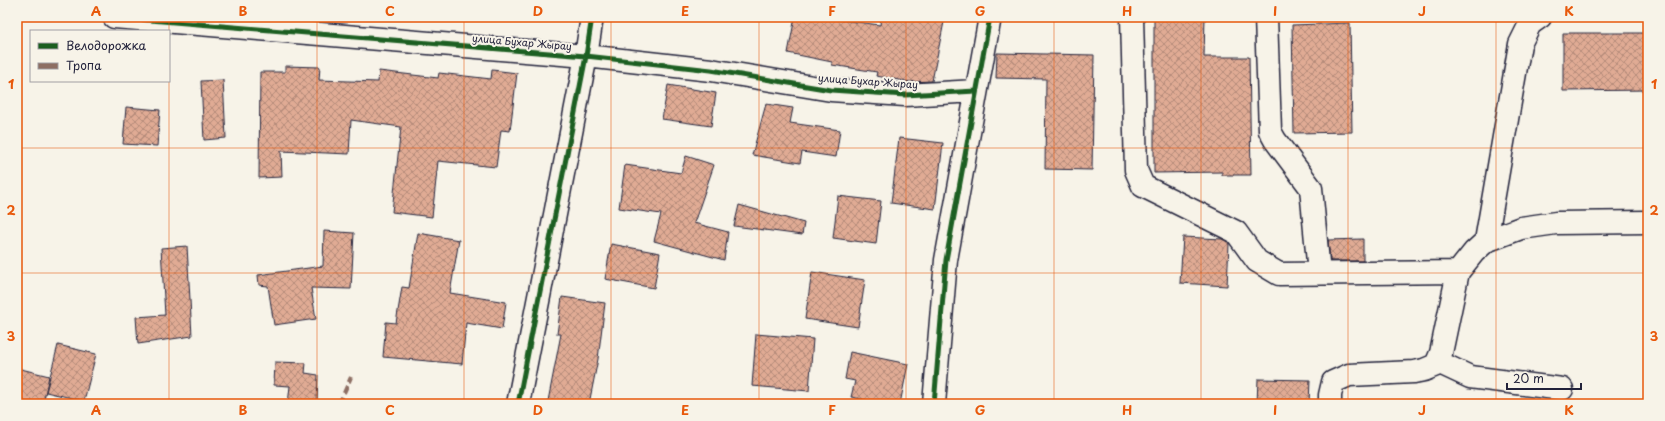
<svg xmlns="http://www.w3.org/2000/svg" width="1665" height="421" viewBox="0 0 1665 421" font-family="'Playpen Sans',sans-serif">
  <defs>
    <pattern id="building-cross-hatch" width="8" height="8" patternUnits="userSpaceOnUse"><rect width="8" height="8" fill="#e0ab94"/><path d="M0 0l8 8M0 8l8-8" fill="none" stroke="#b58b7a"/></pattern>
  </defs>
  <rect width="100%" height="100%" fill="#f7f3e8"/>
  <filter id="ink" filterUnits="userSpaceOnUse"><feTurbulence type="fractalNoise" baseFrequency=".025" numOctaves="2"/><feDisplacementMap in="SourceGraphic" scale="8" xChannelSelector="R" yChannelSelector="G"/><feConvolveMatrix kernelMatrix="1 2 1 2 8 2 1 2 1" color-interpolation-filters="sRGB"/></filter>
  <g filter="url(#ink)">
    <!-- building -->
    <path fill="url(#building-cross-hatch)" stroke="#22223b" d="M795,17H818L880,25L881,17H945L932,81L911,82L876,76L877,72L832,65V62L788,53Z
      M1154,17H1205L1204,57H1249L1251,175H1222V172L1154,173Z
      M1350,23L1352,132L1294,133L1292,25Z
      M1563,33H1648V90L1563,91Z
      M997,53L1094,55L1092,170L1045,169L1046,79L996,78Z
      M285,66L320,67L319,80L378,82L379,71L438,78L439,73L491,79L492,70L517,73L510,131L501,130L496,167L438,161L432,217L392,212L401,127L351,120L349,154L281,151L282,177L259,178L260,72H285Z
      M223,80L226,138L204,140L201,81Z
      M668,85L716,93L711,126L662,119Z
      M766,104L793,108L790,123L840,130L836,157L802,152L800,163L752,155Z
      M126,107L160,110L157,146L123,144Z
      M899,138L943,143L935,209L891,203Z
      M686,156L714,165L694,223L728,232L724,260L654,241L661,214L619,208L625,165L681,173Z
      M838,196L881,201L876,244L833,238Z
      M739,205L804,223L802,235L734,226Z
      M324,231L354,233L351,289L311,288L316,319L274,325L268,286L259,285L258,275L323,266Z
      M418,233L459,240L450,293L506,302L502,329L466,323L462,364L383,357L386,322L396,323L402,287L409,288Z
      M1183,237L1222,239L1228,242L1229,244L1227,286L1180,283Z
      M1363,239V261H1330L1328,240Z
      M611,244L660,253L654,288L605,279Z
      M187,246L192,336L138,344L136,317L165,315L161,248Z
      M812,272L865,280L858,327L805,319Z
      M562,297L605,303L598,359L589,404H562L548,401L561,334H557Z
      M756,334L813,339L809,391L752,386Z
      M58,345L96,354L84,401L46,392Z
      M850,352L908,364L900,404H885L851,397L855,381L845,379Z
      M275,362L306,363L305,373L318,375L317,404H288L290,386L274,385Z
      M17,368L49,376L43,404H17Z
      M1258,379L1310,380L1309,404H1257Z"/>
    <g fill="none" stroke-linecap="round" stroke-linejoin="round">
      <!-- minor casing -->
      <g stroke="#22223b" stroke-width="25">
        <path id="minor" d="M114,17L586,56L711,70L831,90L905,95L976,91
          M1132,17L1136,170L1143,186L1236,232L1257,261L1279,274L1458,272
          M1266,17L1270,131L1275,140L1311,188L1319,273
          M1486,241L1520,44L1530,24L1540,17
          M1438,362L1470,377L1562,389
          M518,404L586,56L592,17
          M934,404L946,260L990,17
          M1330,404V395L1333,382L1349,375L1414,372L1424,370L1436,365L1441,353L1458,272L1474,252L1486,241L1521,228L1556,223L1648,222"/>
      </g>
      <!-- minor -->
      <use href="#minor" stroke="#f7f3e8" stroke-width="22"/>
      <!-- quiet -->
      <path stroke="#8d6e63" stroke-width="4" stroke-dasharray="8 4" stroke-linecap="butt" d="M339,404L351,377"/>
      <!-- cycleway casing -->
      <g stroke="#f7f3e8" stroke-width="8">
        <path id="cycleway" d="M114,17L586,56L711,70L831,90L905,95L976,91
          M518,404L586,56L592,17
          M934,404L946,260L990,17"/>
      </g>
      <!-- cycleway -->
      <use href="#cycleway" stroke="#1b5e20" stroke-width="5"/>
    </g>
  </g>
  <!-- grid -->
  <path fill="none" stroke="#e8590c" stroke-width="1" stroke-opacity="0.55" d="M169,17V404M317,17V404M464,17V404M611,17V404M759,17V404M906,17V404M1054,17V404M1201,17V404M1348,17V404M1496,17V404M17,148H1648M17,273H1648"/>
  <g text-anchor="middle" stroke-width="4" stroke-linejoin="round" paint-order="stroke">
    <!-- street labels -->
    <g font-size="10" fill="#22223b" stroke="#f7f3e8">
      <text transform="translate(522 42) rotate(5)" y="4">улица Бухар Жырау</text>
      <text transform="translate(868 81) rotate(4)" y="4">улица Бухар Жырау</text>
    </g>
  </g>
  <!-- margin -->
  <rect width="1665" height="421" fill="none" stroke="#f7f3e8" stroke-width="44"/>
  <!-- legend -->
  <rect x="30" y="30" width="140" height="52" fill="#f7f3e8" stroke="#a29fa3"/>
  <rect x="38" y="43" width="20" height="6" fill="#1b5e20" stroke="#a29fa3"/>
  <text x="66" y="50" font-size="12" fill="#22223b">Велодорожка</text>
  <rect x="38" y="63" width="20" height="6" fill="#8d6e63" stroke="#a29fa3"/>
  <text x="66" y="70" font-size="12" fill="#22223b">Тропа</text>
  <!-- scale -->
  <path d="M1507 383v6h74v-6" fill="none" stroke="#22223b" stroke-width="2"/>
  <text x="1513" y="383" font-size="12" fill="#22223b" stroke="#f7f3e8" stroke-width="3" paint-order="stroke">20 m</text>
  <rect x="22" y="22" width="1621" height="377" fill="none" stroke="#e8590c" stroke-width="1.5"/>
  <g font-size="13" text-anchor="middle" font-weight="bold" fill="#e8590c">
    <text x="96" y="16">A</text>
    <text x="243" y="16">B</text>
    <text x="390" y="16">C</text>
    <text x="538" y="16">D</text>
    <text x="685" y="16">E</text>
    <text x="832" y="16">F</text>
    <text x="980" y="16">G</text>
    <text x="1127" y="16">H</text>
    <text x="1275" y="16">I</text>
    <text x="1422" y="16">J</text>
    <text x="1569" y="16">K</text>
    <text x="11" y="89">1</text>
    <text x="1654" y="89">1</text>
    <text x="11" y="215">2</text>
    <text x="1654" y="215">2</text>
    <text x="11" y="341">3</text>
    <text x="1654" y="341">3</text>
    <text x="96" y="415">A</text>
    <text x="243" y="415">B</text>
    <text x="390" y="415">C</text>
    <text x="538" y="415">D</text>
    <text x="685" y="415">E</text>
    <text x="832" y="415">F</text>
    <text x="980" y="415">G</text>
    <text x="1127" y="415">H</text>
    <text x="1275" y="415">I</text>
    <text x="1422" y="415">J</text>
    <text x="1569" y="415">K</text>
  </g>
</svg>
